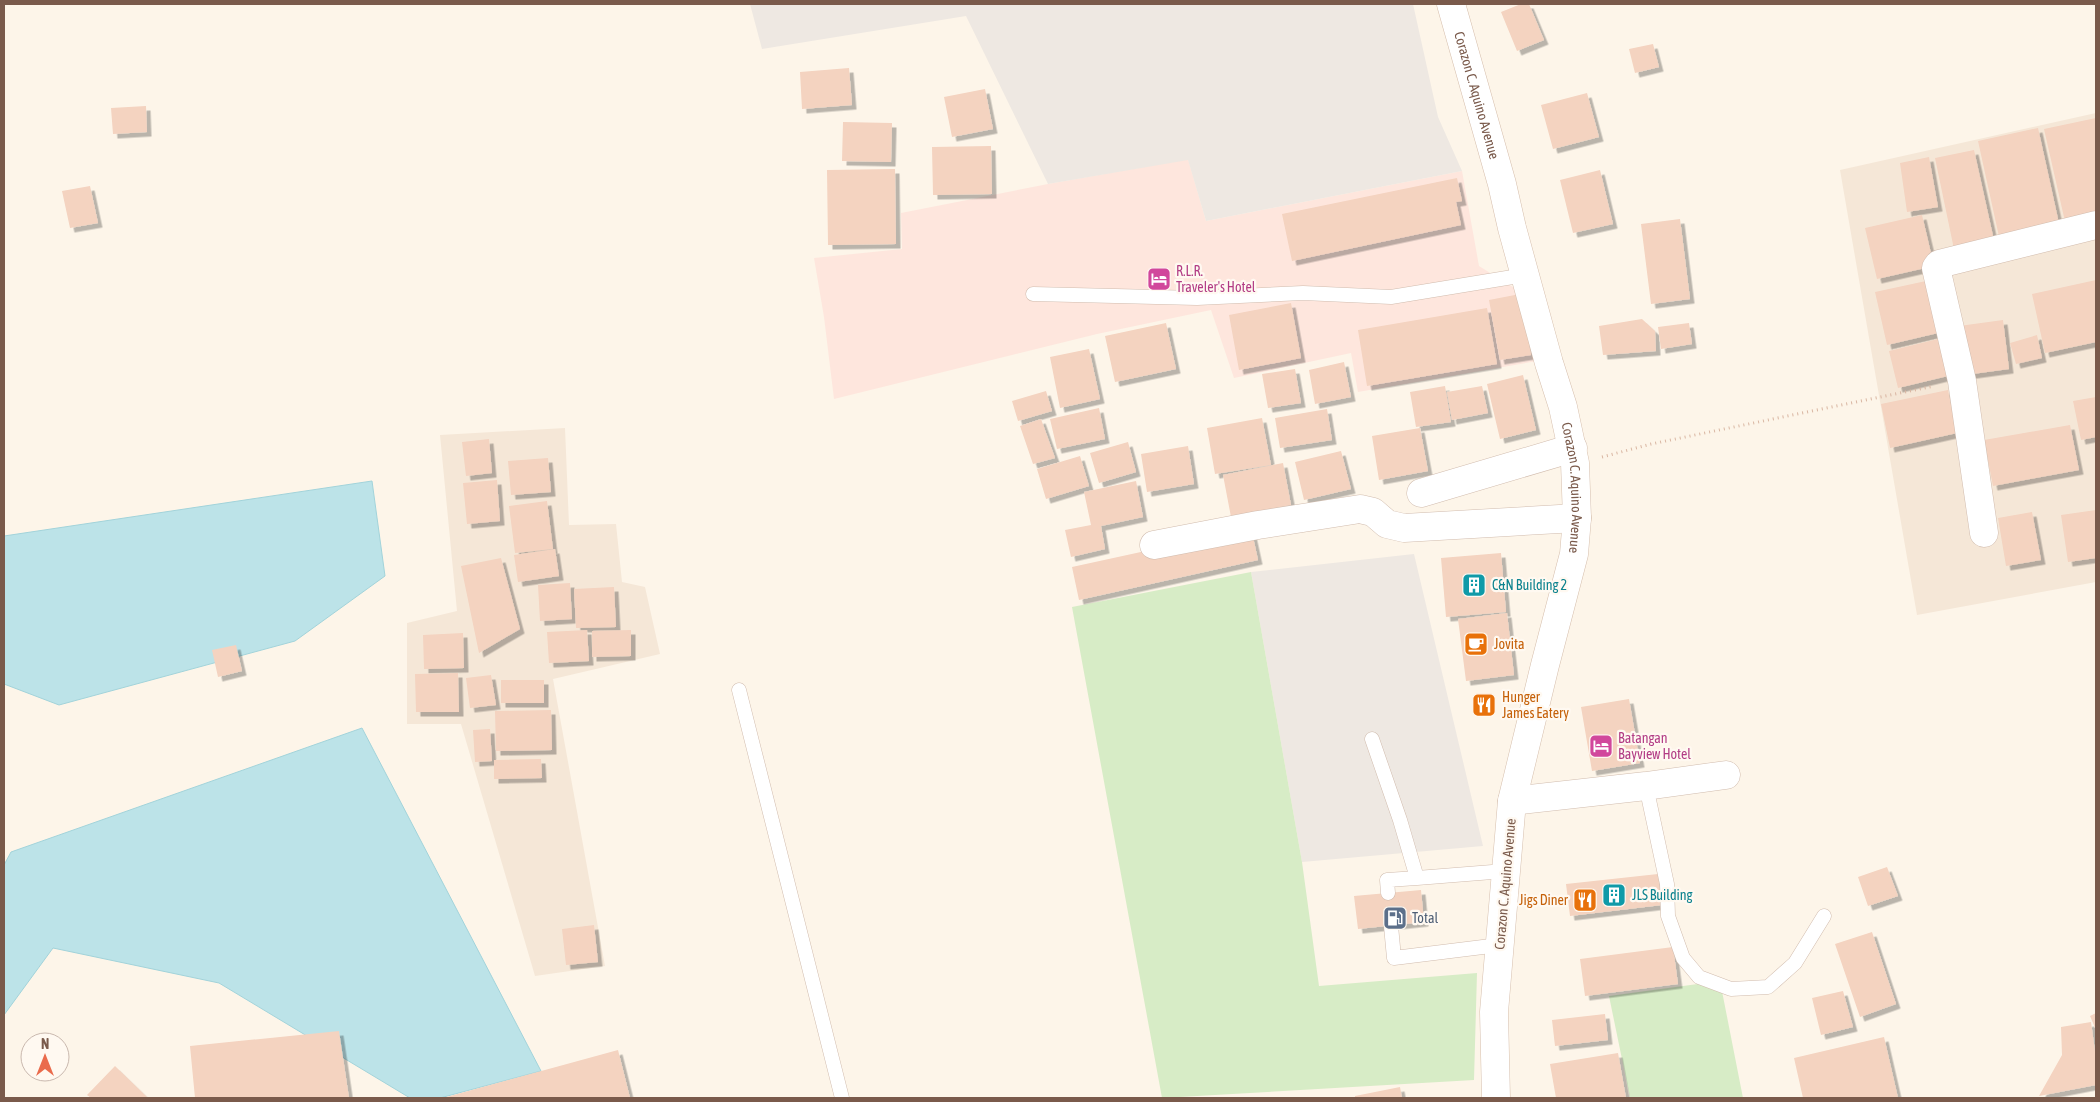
<svg xmlns="http://www.w3.org/2000/svg" width="2100" height="1102" viewBox="0 0 2100 1102" font-family="'Asap Condensed',sans-serif">
  <defs>
    <filter id="shadow"><feDropShadow dx="4.5" dy="4.5" stdDeviation="0" flood-color="#0004"/></filter>
  </defs>
  <rect width="100%" height="100%" fill="#fdf5e9"/>
  <!-- residential -->
  <path fill="#f5e7d7" d="M2096,113V582L1917,615L1840,170Z
    M565,428L569,525L616,524L622,582L645,587L660,654L553,679L605,966L535,976L461,724H407V623L457,611L440,435Z"/>
  <!-- commercial -->
  <path fill="#fee6dd" d="M1188,159L1206,221L1462,171L1479,266L1521,292L1537,361L1358,392L1351,353L1234,378L1211,310L1097,334L834,399L824,317L814,258L902,249L901,213L1048,184Z"/>
  <!-- industrial -->
  <path fill="#eee8e2" d="M750,4H1413L1438,117L1462,171L1206,221L1188,160L1048,184L966,16L762,49Z
    M1414,554L1483,846L1302,862L1251,572Z"/>
  <!-- green -->
  <path fill="#d7ecc6" d="M1251,572L1302,862L1319,986L1477,973L1474,1080L1162,1098L1072,607Z
    M1720,981L1743,1098H1630L1609,996Z"/>
  <!-- water -->
  <path fill="#bce3e8" stroke="#a2d3da" d="M372,481L385,576L295,641L59,705L4,684V536Z
    M362,728L541,1071L440,1098H410L219,983L53,948L4,1015V865L11,852Z"/>
  <!-- building -->
  <path fill="#f4d3c0" filter="url(#shadow)" d="M1521,4H1529L1544,40L1517,51L1501,12Z
    M1653,44L1659,67L1635,73L1629,49Z
    M849,68L852,105L802,109L800,72Z
    M985,89L993,129L952,137L944,97Z
    M1587,93L1599,137L1553,149L1541,105Z
    M146,106L147,132L113,134L111,108Z
    M2096,118V219L2066,226L2044,129Z
    M843,122L892,123L891,162L842,161Z
    M2038,128L2060,228L2000,241L1978,141Z
    M991,146L992,194L933,195L932,147Z
    M1974,150L1995,245L1955,254L1935,158Z
    M1929,157L1938,207L1907,212L1900,163Z
    M895,169L896,244L828,245L827,170Z
    M1600,170L1613,224L1573,233L1560,180Z
    M1457,178L1462,201L1456,202L1461,225L1292,261L1282,214Z
    M90,186L98,223L70,228L62,191Z
    M1922,215L1934,266L1877,279L1865,228Z
    M1680,219L1690,299L1651,304L1641,224Z
    M2096,280V342L2045,353L2032,294Z
    M1926,281L1938,333L1887,345L1875,292Z
    M1520,294L1531,355L1500,360L1489,300Z
    M1291,303L1301,358L1239,370L1229,315Z
    M1487,308L1497,364L1367,386L1358,330Z
    M1642,319L1655,331L1656,351L1603,355L1599,326Z
    M2003,320L2009,369L1965,375L1959,326Z
    M1166,323L1176,369L1115,382L1105,336Z
    M1689,323L1692,344L1661,349L1658,327Z
    M2037,335L2042,358L2016,364L2010,343Z
    M1942,338L1952,375L1898,388L1889,351Z
    M1089,349L1100,399L1060,408L1050,357Z
    M1344,362L1351,397L1315,404L1309,370Z
    M1295,369L1301,403L1268,408L1262,374Z
    M1523,375L1536,430L1500,439L1487,384Z
    M1445,386L1451,422L1416,427L1410,392Z
    M1482,386L1488,413L1452,420L1447,392Z
    M1948,390L1957,433L1890,448L1881,404Z
    M1046,391L1052,411L1018,421L1012,401Z
    M2096,397V437L2081,440L2073,401Z
    M1099,408L1105,439L1057,449L1050,419Z
    M1327,409L1332,440L1280,448L1275,418Z
    M1262,418L1271,465L1215,474L1207,428Z
    M1041,419L1055,458L1033,464L1020,426Z
    M2070,425L2079,470L1993,486L1984,440Z
    M1420,428L1428,471L1379,480L1372,436Z
    M489,439L492,473L466,476L462,442Z
    M1128,442L1136,472L1099,483L1090,453Z
    M1188,446L1194,484L1147,492L1141,454Z
    M1341,451L1351,489L1304,500L1295,462Z
    M1080,456L1089,486L1046,499L1037,469Z
    M548,458L551,492L511,495L508,461Z
    M1283,463L1291,505L1231,517L1223,475Z
    M497,480L500,521L467,524L463,483Z
    M1136,481L1143,517L1101,526L1105,549L1071,557L1065,530L1091,525L1084,492Z
    M547,501L553,549L515,553L509,506Z
    M2096,510V558L2068,562L2061,515Z
    M2032,512L2041,560L2006,566L1998,518Z
    M1251,528L1258,560L1079,600L1072,567Z
    M555,549L559,576L518,582L514,555Z
    M1501,553L1506,612L1446,617L1441,558Z
    M501,558L520,629L479,653L461,566Z
    M570,583L572,619L540,621L538,585Z
    M614,587L616,627L576,628L574,589Z
    M1507,613L1514,675L1466,681L1458,619Z
    M587,630L589,661L549,663L547,632Z
    M631,630V656L592,657V631Z
    M463,633L464,668L424,669L423,635Z
    M236,645L242,671L218,677L212,650Z
    M458,673L459,712H416L415,674Z
    M491,675L496,705L470,708L466,678Z
    M501,680H544V703H501Z
    M1629,699L1640,763L1592,771L1581,707Z
    M551,710L552,750L496,751L495,711Z
    M490,729L492,761L475,762L473,730Z
    M541,759L542,778L494,779V760Z
    M1887,867L1898,896L1868,906L1858,877Z
    M1658,874L1662,905L1570,916L1566,884Z
    M1421,890L1424,922L1358,929L1354,896Z
    M594,925L598,962L566,965L562,929Z
    M1872,932L1896,1004L1860,1017L1835,944Z
    M1673,947L1678,984L1585,996L1580,959Z
    M1843,991L1853,1027L1821,1035L1812,998Z
    M2096,1013V1030L2090,1016Z
    M1605,1014L1608,1040L1555,1046L1552,1020Z
    M2091,1022L2096,1059V1085L2039,1096L2062,1055L2061,1027Z
    M339,1031L349,1098H195L190,1046Z
    M1884,1037L1898,1098H1803L1794,1058Z
    M618,1050L630,1098H443Z
    M1618,1053L1626,1098H1556L1550,1064Z
    M115,1066L148,1098H91L87,1095Z
    M1400,1087L1402,1098H1355V1096Z"/>
  <g fill="none" stroke-linecap="round" stroke-linejoin="round">
    <!-- lane casing -->
    <g stroke="#d1bcae" stroke-width="15">
      <path id="lane" d="M1033,294L1197,298L1303,293L1391,297L1525,275
        M739,690L842,1098
        M1372,739L1400,820L1417,878L1505,871
        M1646,786L1667,884L1668,916L1683,958L1699,977L1731,989L1768,987L1795,963L1824,916
        M1388,893L1387,880L1417,878
        M1391,926L1394,958L1499,945"/>
    </g>
    <!-- street casing -->
    <g stroke="#d1bcae" stroke-width="29">
      <path id="street" d="M1421,493L1573,448
        M1984,533L1962,381L1936,268L1939,264L2096,225
        M1154,545L1258,525L1360,509L1373,512L1387,524L1404,528L1577,518
        M1512,801L1646,786L1726,775"/>
    </g>
    <!-- secondary casing -->
    <g stroke="#d6bfad" stroke-width="29">
      <g id="secondary">
        <path id="s1" d="M1451,4L1502,184L1512,228L1549,363L1563,407L1575,463L1577,518L1574,554L1545,665L1512,801L1494,1012L1496,1098"/>
      </g>
    </g>
    <!-- path -->
    <path stroke="#d9b6a2" stroke-width="3" stroke-dasharray="1 4" stroke-linecap="butt" d="M1602,457L1651,444L1934,386"/>
    <!-- lane -->
    <use href="#lane" stroke="#fff" stroke-width="14"/>
    <!-- street -->
    <use href="#street" stroke="#fff" stroke-width="28"/>
    <!-- secondary -->
    <use href="#secondary" stroke="#fff" stroke-width="28"/>
  </g>
  <!-- icons -->
  <defs>
    <g id="hotel-square" transform="scale(1.25)"><rect x="-9" y="-9" width="18" height="18" rx="4" fill="#d1479c" stroke="#fff9f1"/><path d="M-6-4.5h1.5V1H6V5H4.5V3h-9V5H-6ZM-4 0a1.8 1.8 0 1 1 3.6 0ZM.5 0V-2.5h3Q6-2.5 6 0Z" fill="#fff"/></g>
    <g id="building-square" transform="scale(1.25)"><rect x="-9" y="-9" width="18" height="18" rx="4" fill="#0f9aa8" stroke="#fff9f1"/><path d="M-4-6H4V6H1V3H-1V6H-4ZM-2.5-4.3h1.7v1.8h-1.7ZM.8-4.3h1.7v1.8H.8ZM-2.5-1h1.7V.8h-1.7ZM.8-1h1.7V.8H.8Z" fill="#fff"/></g>
    <g id="cafe-square" transform="scale(1.25)"><rect x="-9" y="-9" width="18" height="18" rx="4" fill="#e8710a" stroke="#fff9f1"/><path d="M-5.5-4.5H6V0H3Q3 3.5 0 3.5H-2.5Q-5.5 3.5-5.5 0ZM3-3.2v2h1.7v-2ZM-6 4.5H4V6H-6Z" fill="#fff"/></g>
    <g id="restaurant-square" transform="scale(1.25)"><rect x="-9" y="-9" width="18" height="18" rx="4" fill="#e8710a" stroke="#fff9f1"/><path d="M-5-6h1v4h1v-4h1v4h1v-4h1v5L-1.5 .5V6h-2V.5L-5-1ZM5-6V6H3V1.5H1.5Q1.5-4 5-6Z" fill="#fff"/></g>
    <g id="fuel-square" transform="scale(1.25)"><rect x="-9" y="-9" width="18" height="18" rx="4" fill="#5c6f8a" stroke="#fff9f1"/><path d="M-5.5-6h7V0h2V4h1.3V-2.5L3-4.5l.8-.8L6-3V5H2.5V1h-1V6h-7ZM-4.2-4.7v3.2H.2V-4.7Z" fill="#fff"/></g>
  </defs>
  <g fill-rule="evenodd">
    <use href="#hotel-square" x="1159" y="279"/>
    <use href="#building-square" x="1474" y="585"/>
    <use href="#cafe-square" x="1476" y="644"/>
    <use href="#restaurant-square" x="1484" y="705"/>
    <use href="#hotel-square" x="1601" y="746"/>
    <use href="#building-square" x="1614" y="895"/>
    <use href="#restaurant-square" x="1585" y="900"/>
    <use href="#fuel-square" x="1395" y="918"/>
  </g>
  <g text-anchor="middle" stroke-width="4.5" stroke-linejoin="round" paint-order="stroke">
    <!-- street labels -->
    <g font-size="14" fill="#7a5a4b" stroke="#fff9f1">
      <text dy="5" stroke="none"><textPath href="#s1" startOffset="95">Corazon C. Aquino Avenue</textPath></text>
      <text dy="5" stroke="none"><textPath href="#s1" startOffset="500">Corazon C. Aquino Avenue</textPath></text>
      <text transform="translate(1505 884) rotate(-85)" y="5">Corazon C. Aquino Avenue</text>
    </g>
    <!-- hotel labels -->
    <g font-size="14" fill="#b23c85" stroke="#fff9f1" text-anchor="start">
      <text x="1176" y="276">R.L.R.<tspan x="1176" dy="16">Traveler's Hotel</tspan></text>
      <text x="1618" y="743">Batangan<tspan x="1618" dy="16">Bayview Hotel</tspan></text>
    </g>
    <!-- culture labels -->
    <g font-size="14" fill="#0d838f" stroke="#fff9f1" text-anchor="start">
      <text x="1492" y="590">C&amp;N Building 2</text>
      <text x="1632" y="900">JLS Building</text>
    </g>
    <!-- food labels -->
    <g font-size="14" fill="#c56008" stroke="#fff9f1" text-anchor="start">
      <text x="1494" y="649">Jovita</text>
      <text x="1502" y="702">Hunger<tspan x="1502" dy="16">James Eatery</tspan></text>
      <text x="1568" y="905" text-anchor="end">Jigs Diner</text>
    </g>
    <!-- service labels -->
    <g font-size="14" fill="#4e5e75" stroke="#fff9f1" text-anchor="start">
      <text x="1412" y="923">Total</text>
    </g>
  </g>
  <!-- border -->
  <rect width="2100" height="1102" fill="none" stroke="#7a5a4b" stroke-width="10"/>
  <!-- north arrow -->
  <g transform="translate(45 1057)"><circle r="24" fill="#fff9f1" stroke="#cab9af"/>
  <path d="M0-4L9 19L0 12L-9 19Z" fill="#ea6b4c"/>
  <text y="-8" font-size="14" font-weight="bold" text-anchor="middle" fill="#7a5a4b">N</text>
  </g>
</svg>
